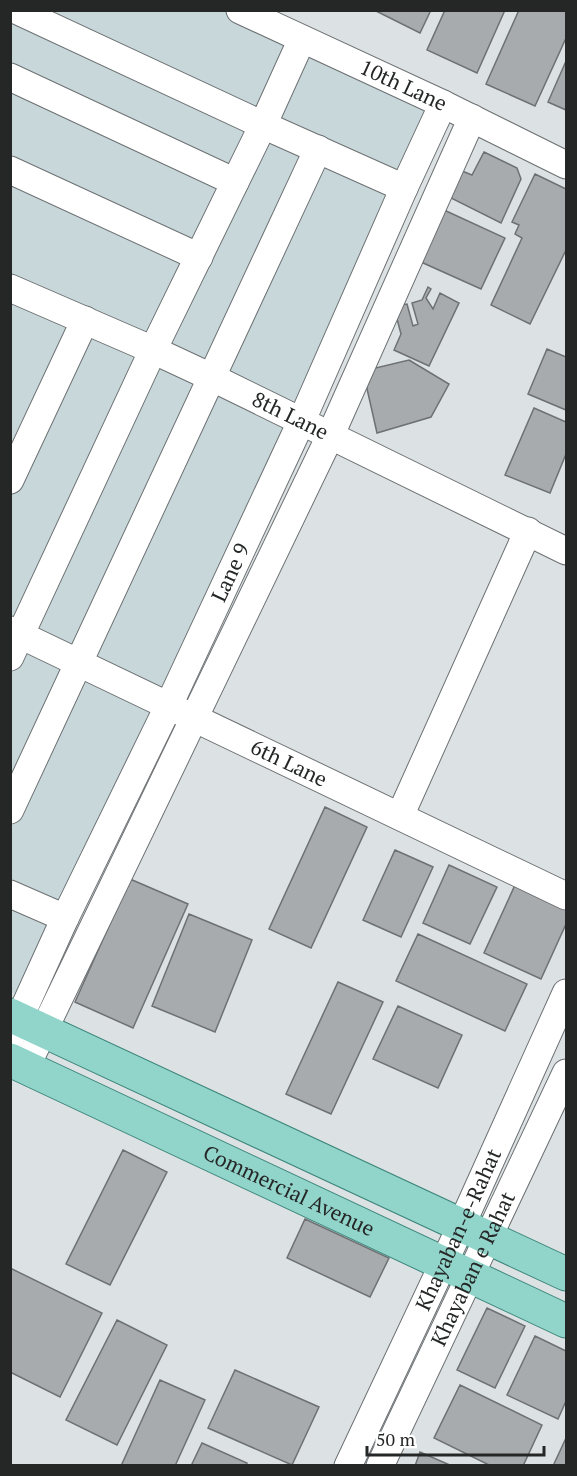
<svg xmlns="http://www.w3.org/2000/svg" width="577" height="1476" viewBox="0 0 577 1476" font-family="'PT Serif',serif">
  <rect width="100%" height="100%" fill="#dce2e3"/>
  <!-- built -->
  <path fill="#c8d7da" d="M11,11H225L439,108L16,995L11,992Z"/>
  <!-- building -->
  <path fill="#a8abae" stroke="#6d7174" stroke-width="1.5" d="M374,10H431L420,33Z
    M445,10H505L477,73L427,50Z
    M519,10H566V38L535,106L486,84Z
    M566,61V110L548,102Z
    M484,152L517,168L521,179L501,223L449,197L462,171L472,175Z
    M535,174L566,189V250L530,324L491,305L522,238L515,234L519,225L512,222Z
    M444,210L505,238L481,289L421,262Z
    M428,287L431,289L426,298L433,309L440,293L459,303L429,366L394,350L401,334L397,319L400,305L407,304L413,326L418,324L412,303L422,300Z
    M547,349L566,357V410L528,394Z
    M409,360L449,384L431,417L377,433L363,371Z
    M534,408L566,422V454L550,493L505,475Z
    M325,807L367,827L311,948L269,929Z
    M395,850L433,867L401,937L363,920Z
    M449,865L497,887L470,944L423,923Z
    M130,879L188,904L133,1028L75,1002Z
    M515,885L566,909V924L541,979L484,953Z
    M189,914L252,940L215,1032L152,1006Z
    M418,934L527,984L505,1031L396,981Z
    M338,982L383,1002L331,1114L286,1094Z
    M398,1006L462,1035L438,1088L373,1059Z
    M123,1150L167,1172L110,1285L66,1264Z
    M305,1219L389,1258L370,1297L287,1258Z
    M10,1268L102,1313L60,1397L10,1372Z
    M487,1308L525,1326L495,1388L457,1370Z
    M117,1320L167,1345L117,1445L66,1420Z
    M535,1336L566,1351V1401L558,1419L507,1395Z
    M235,1370L319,1407L292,1465L208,1428Z
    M160,1380L205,1400L175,1466H121Z
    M460,1385L542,1425L523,1466H491L434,1438Z
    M566,1438V1466H553Z
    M202,1443L247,1463L245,1466H191Z
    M420,1452L452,1466H415Z"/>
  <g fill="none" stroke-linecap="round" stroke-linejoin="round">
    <!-- minor casing -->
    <g stroke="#6d7173" stroke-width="29">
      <g id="minor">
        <path d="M16,10L263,125L404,188"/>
        <path id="s1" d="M240,10L443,104L566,165"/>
        <path d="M10,77L235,182"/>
        <path d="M10,170L199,257"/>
        <path id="s2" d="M10,288L153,350L213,378L566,551"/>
        <path d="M10,480L85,320"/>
        <path id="s3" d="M10,630L566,896"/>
        <path d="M10,657L153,350L263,125L302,39"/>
        <path d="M10,810L318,149"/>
        <path d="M400,816L528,531"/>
        <path d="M10,894L65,918"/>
        <path id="s4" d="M10,1039L65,918L168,707L302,420L404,188L443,104"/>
        <path d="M26,1067L331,434L472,118"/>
        <path id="s5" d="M348,1466L461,1226L566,993"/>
        <path id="s6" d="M380,1466L566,1073"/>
      </g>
    </g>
    <!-- major casing -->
    <g stroke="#3c857a" stroke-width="35">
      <g id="major">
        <path d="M10,1015L566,1274"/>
        <path id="s7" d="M10,1060L566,1321"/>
      </g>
    </g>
    <!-- minor -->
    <use href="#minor" stroke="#fff" stroke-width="27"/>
    <!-- major -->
    <use href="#major" stroke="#91d4ca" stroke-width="33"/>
  </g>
  <g text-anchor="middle" stroke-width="4.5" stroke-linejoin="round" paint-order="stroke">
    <!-- street labels -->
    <g font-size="21" fill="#252727" stroke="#fff">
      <text dy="7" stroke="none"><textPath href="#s1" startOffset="180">10th Lane</textPath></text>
      <text dy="7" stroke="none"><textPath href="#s2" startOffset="308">8th Lane</textPath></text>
      <text dy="7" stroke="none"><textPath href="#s4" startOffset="516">Lane 9</textPath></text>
      <text dy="7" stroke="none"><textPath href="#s3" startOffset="309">6th Lane</textPath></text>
      <text dy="7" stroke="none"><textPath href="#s7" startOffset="308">Commercial Avenue</textPath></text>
      <text dy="7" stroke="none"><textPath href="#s5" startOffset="261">Khayaban-e-Rahat</textPath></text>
      <text dy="7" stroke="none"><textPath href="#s6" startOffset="218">Khayaban e Rahat</textPath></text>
    </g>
  </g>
  <!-- border -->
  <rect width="577" height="1476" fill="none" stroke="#252727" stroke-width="24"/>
  <!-- scale -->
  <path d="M367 1446v9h177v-9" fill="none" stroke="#252727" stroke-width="3"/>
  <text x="376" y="1446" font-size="18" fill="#252727" stroke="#ffffff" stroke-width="4.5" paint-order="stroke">50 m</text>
</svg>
